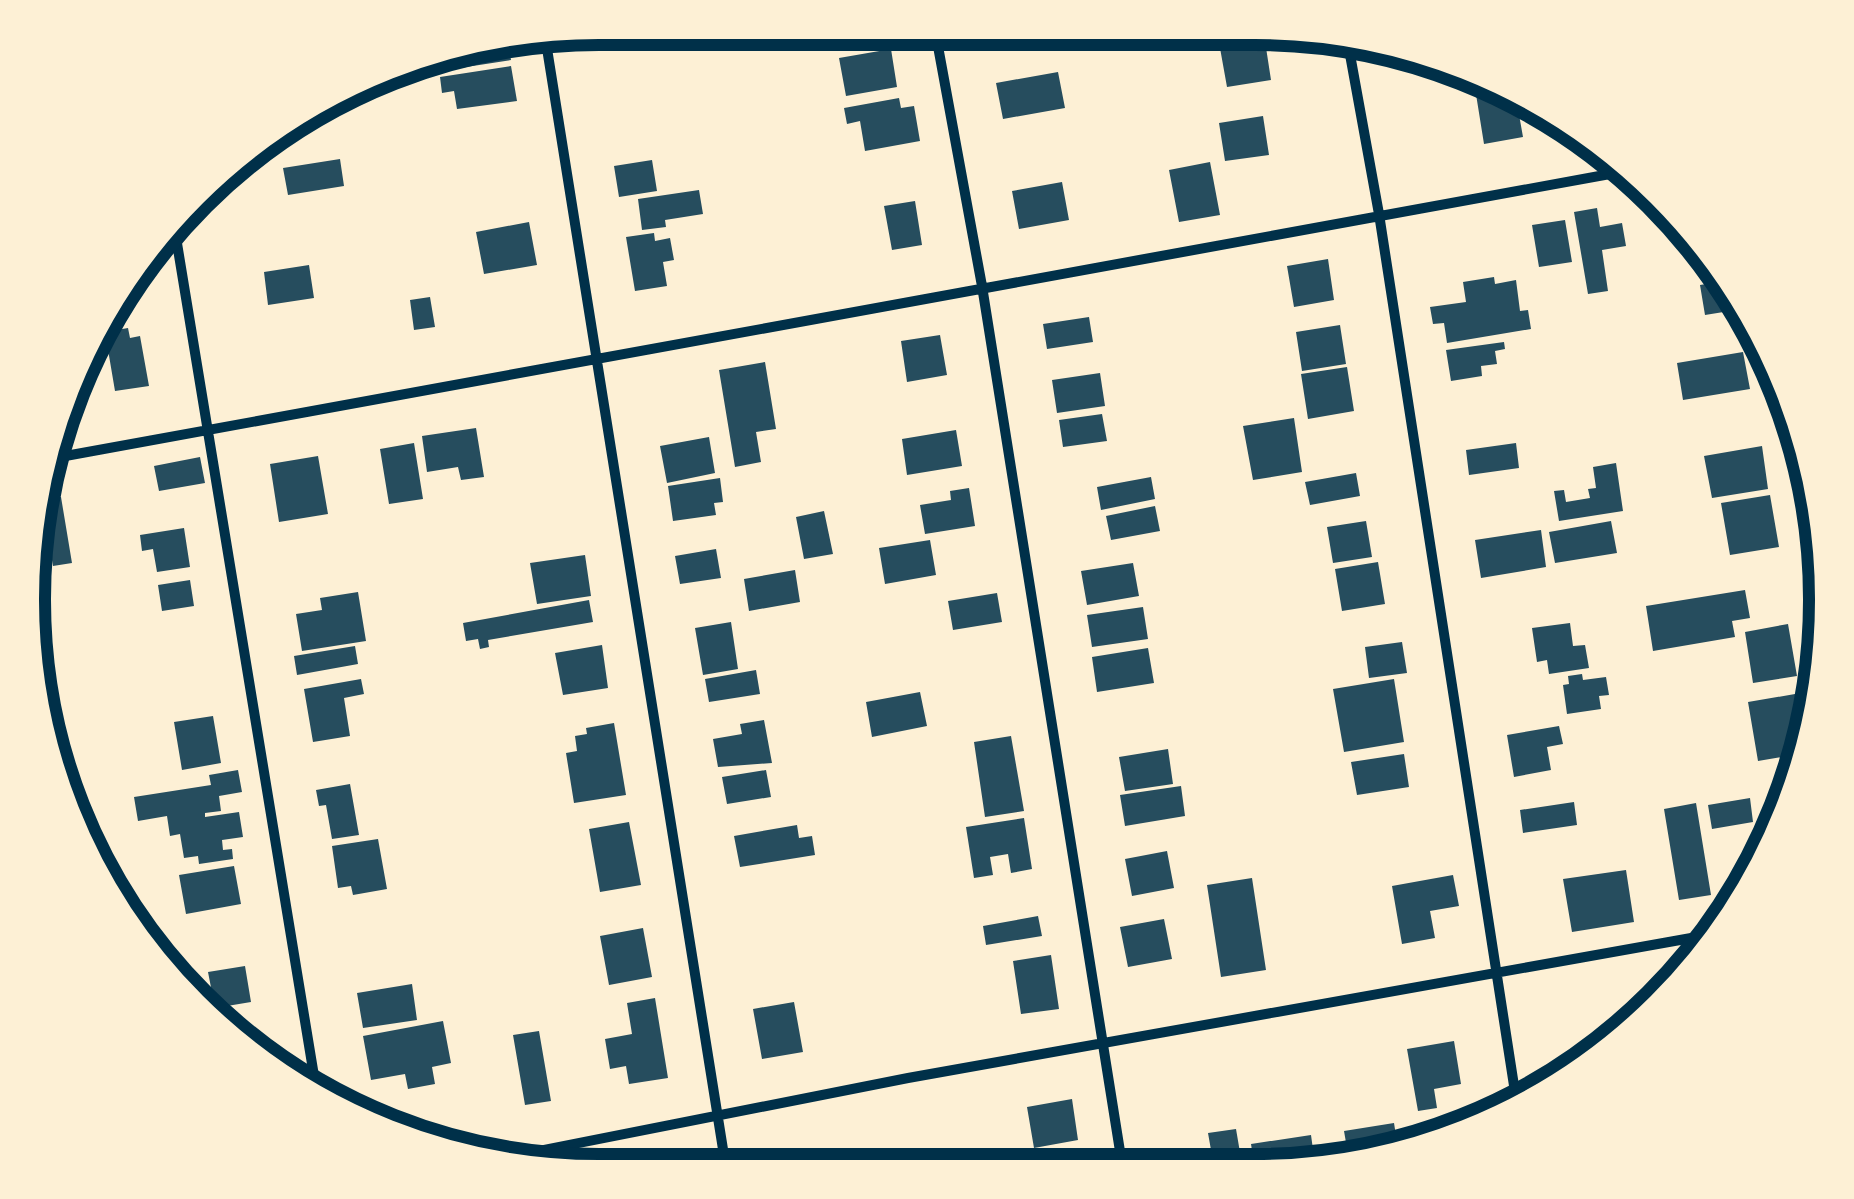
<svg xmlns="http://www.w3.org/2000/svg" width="1854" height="1199" viewBox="0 0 1854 1199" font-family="Overpass,sans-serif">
  <rect width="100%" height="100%" fill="#fdf0d5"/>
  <!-- building -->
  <path fill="#264d5e" d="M1265,41L1271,80L1227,87L1220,48Z
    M508,43L511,60L434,72L431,55Z
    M891,49L897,87L846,96L839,58Z
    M511,66L517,101L457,109L454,91L442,93L440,77Z
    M1058,72L1065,108L1003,119L996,83Z
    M1499,84L1515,92L1523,137L1484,144L1475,88Z
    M899,98L901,108L914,106L920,141L865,151L860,121L847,124L844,108Z
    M1263,116L1269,155L1225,161L1219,123Z
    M340,159L344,186L288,195L283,168Z
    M652,160L657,191L619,197L614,166Z
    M1210,162L1220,215L1179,222L1169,170Z
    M1062,182L1069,220L1019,229L1012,191Z
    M699,190L703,214L665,220L666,227L642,230L638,199Z
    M915,201L922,245L892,250L884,206Z
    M1597,208L1600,227L1622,223L1626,246L1602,250L1608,291L1588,294L1574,212Z
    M1565,220L1572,262L1539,267L1532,225Z
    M529,222L537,265L484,274L476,232Z
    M654,233L655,241L670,238L674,260L663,262L667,286L635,291L626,237Z
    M1328,259L1334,300L1294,307L1287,266Z
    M309,265L314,298L268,305L264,272Z
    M1494,277L1495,284L1516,280L1520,311L1528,310L1531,329L1447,343L1444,323L1433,324L1430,307L1466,302L1463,282Z
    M1718,282L1736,310L1705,315L1700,285Z
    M430,297L435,327L414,330L410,300Z
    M1089,317L1093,342L1047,349L1043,324Z
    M1340,325L1346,364L1302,371L1296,332Z
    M128,328L130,338L140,336L149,386L115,391L105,332Z
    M940,335L947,375L907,382L901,341Z
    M1504,342L1505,349L1495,351L1497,364L1481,366L1482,376L1451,381L1446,350Z
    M1743,352L1750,389L1683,400L1677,363Z
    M765,362L776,429L756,432L761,462L735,467L719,370Z
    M1347,367L1354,411L1308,419L1301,374Z
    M1100,373L1105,406L1057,413L1052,380Z
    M1102,414L1107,441L1063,447L1059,420Z
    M1294,418L1302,472L1253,480L1243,426Z
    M476,428L484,477L461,480L458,467L427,472L422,436Z
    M956,430L962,466L907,475L902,439Z
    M709,437L715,473L667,483L660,446Z
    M414,443L423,499L389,504L380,449Z
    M1516,443L1519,468L1469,475L1466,450Z
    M1762,446L1768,489L1712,498L1704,456Z
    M318,456L328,514L279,522L270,464Z
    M200,457L205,483L159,491L154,466Z
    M1616,463L1623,511L1559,521L1554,491L1564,490L1566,502L1590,498L1588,489L1596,488L1593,467Z
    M1356,473L1360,496L1310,505L1305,482Z
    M1151,477L1155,499L1101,510L1097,487Z
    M720,478L723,502L714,503L716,515L673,521L668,486Z
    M969,488L975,526L925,534L920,505L951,500L950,491Z
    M1770,495L1779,547L1730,555L1721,503Z
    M61,497L72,563L53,566L42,500Z
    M1155,506L1160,531L1111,540L1106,516Z
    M824,511L833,554L804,559L796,517Z
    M1366,521L1372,557L1333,563L1327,527Z
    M1611,521L1617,553L1555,563L1549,532Z
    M184,528L190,567L157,572L153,549L142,551L140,535Z
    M1541,530L1546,567L1481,578L1475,540Z
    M930,540L936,575L885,584L879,548Z
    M716,549L721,578L680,584L675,556Z
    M585,555L591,596L537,604L530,563Z
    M1378,562L1385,604L1342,611L1335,569Z
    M1133,563L1139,596L1087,605L1081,571Z
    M795,570L800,602L749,611L744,579Z
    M190,580L194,606L162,611L158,585Z
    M1745,590L1750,618L1732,621L1735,637L1653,651L1646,606Z
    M358,592L366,641L302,651L296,614L322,610L320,598Z
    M997,593L1002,622L953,630L948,601Z
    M589,600L593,622L488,640L489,647L480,649L478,639L466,641L463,623Z
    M1143,607L1148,639L1092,647L1087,615Z
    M731,622L738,669L703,675L695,628Z
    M1570,623L1573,646L1585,645L1589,668L1549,674L1547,660L1537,662L1532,628Z
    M1788,624L1797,676L1753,683L1745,632Z
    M1402,642L1407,673L1369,678L1365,647Z
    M602,645L608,688L563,695L555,653Z
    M355,646L358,664L297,675L294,656Z
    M1148,648L1154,683L1097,692L1092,657Z
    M756,670L760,694L709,702L705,679Z
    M1582,674L1583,680L1606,677L1609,695L1599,696L1601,709L1567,714L1563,685L1569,684L1568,676Z
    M361,679L364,694L344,698L350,736L313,742L304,689Z
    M1394,679L1404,742L1344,752L1333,689Z
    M920,692L927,726L872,737L866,702Z
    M1795,694L1802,737L1800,754L1758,761L1748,702Z
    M213,716L221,763L182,770L174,722Z
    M764,720L772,763L718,767L713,739L742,734L740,724Z
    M614,723L626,795L574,803L566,753L577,751L575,736L587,734L586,728Z
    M1559,726L1563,744L1547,747L1551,770L1514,777L1507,735Z
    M1011,736L1024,811L985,817L974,742Z
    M1168,749L1173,784L1125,791L1119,757Z
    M1404,754L1409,787L1357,795L1351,762Z
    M238,770L242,792L219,796L221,811L205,813V817L239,812L243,837L222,840L223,850L232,849L233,859L199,864L198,856L184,858L180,834L170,836L167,816L138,821L134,797L211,785L209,775Z
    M766,770L771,797L727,804L722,777Z
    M350,784L359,835L332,839L326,805L319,806L316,790Z
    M1181,786L1185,816L1125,826L1120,795Z
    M1750,798L1753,822L1712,829L1708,805Z
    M1574,802L1577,825L1523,833L1520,810Z
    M1696,803L1711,895L1679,900L1664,809Z
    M1024,818L1032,869L1011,873L1008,854L990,857L993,875L974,878L966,827Z
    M629,822L641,885L600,892L589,829Z
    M797,825L799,838L812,836L815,855L740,867L734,836Z
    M378,839L387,889L353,895L351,886L338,888L332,846Z
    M1167,851L1174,888L1132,896L1125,859Z
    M234,866L241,904L186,914L179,875Z
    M1626,870L1634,922L1572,932L1563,879Z
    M1453,875L1459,906L1430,911L1435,938L1402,944L1392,886Z
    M1252,878L1266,970L1221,977L1207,885Z
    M1038,916L1042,936L986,945L983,926Z
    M1164,919L1172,959L1128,967L1120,927Z
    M643,928L652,977L609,985L600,936Z
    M1051,955L1059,1009L1021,1014L1013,961Z
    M245,966L251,1002L215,1008L208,972Z
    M412,984L417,1020L363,1028L357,993Z
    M655,998L668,1078L629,1084L626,1066L610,1069L605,1039L632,1034L627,1003Z
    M794,1002L803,1052L762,1059L753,1009Z
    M443,1021L451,1063L432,1067L435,1084L408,1089L405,1074L371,1080L363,1036Z
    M539,1031L551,1101L525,1105L513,1035Z
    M261,1038L263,1055L240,1041Z
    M1454,1041L1461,1084L1434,1089L1437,1108L1418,1111L1407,1049Z
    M1072,1099L1078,1140L1034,1148L1027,1107Z
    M1394,1123L1397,1142L1348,1154L1344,1131Z
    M1236,1129L1243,1170H1182L1180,1155L1211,1150L1208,1133Z
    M1311,1135L1315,1164L1291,1170H1255L1251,1144Z"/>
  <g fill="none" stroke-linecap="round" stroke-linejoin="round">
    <!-- minor -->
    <path stroke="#003049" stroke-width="10" d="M935,30L982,286L1123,1170
      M545,36L726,1168
      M1347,38L1379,214L1517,1105
      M174,225L316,1088
      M49,459L1632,170
      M1824,557L1825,563
      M498,1159L908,1078L1708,935"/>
  </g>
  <!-- crop -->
  <path d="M0 0H1854V1199H0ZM599 45H1255A554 554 0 0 1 1809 599V600A554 554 0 0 1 1255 1154H599A554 554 0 0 1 45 600V599A554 554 0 0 1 599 45Z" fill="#fdf0d5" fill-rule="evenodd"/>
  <path fill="none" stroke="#003049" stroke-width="12" d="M599 45H1255A554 554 0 0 1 1809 599V600A554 554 0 0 1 1255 1154H599A554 554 0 0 1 45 600V599A554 554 0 0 1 599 45Z"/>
</svg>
